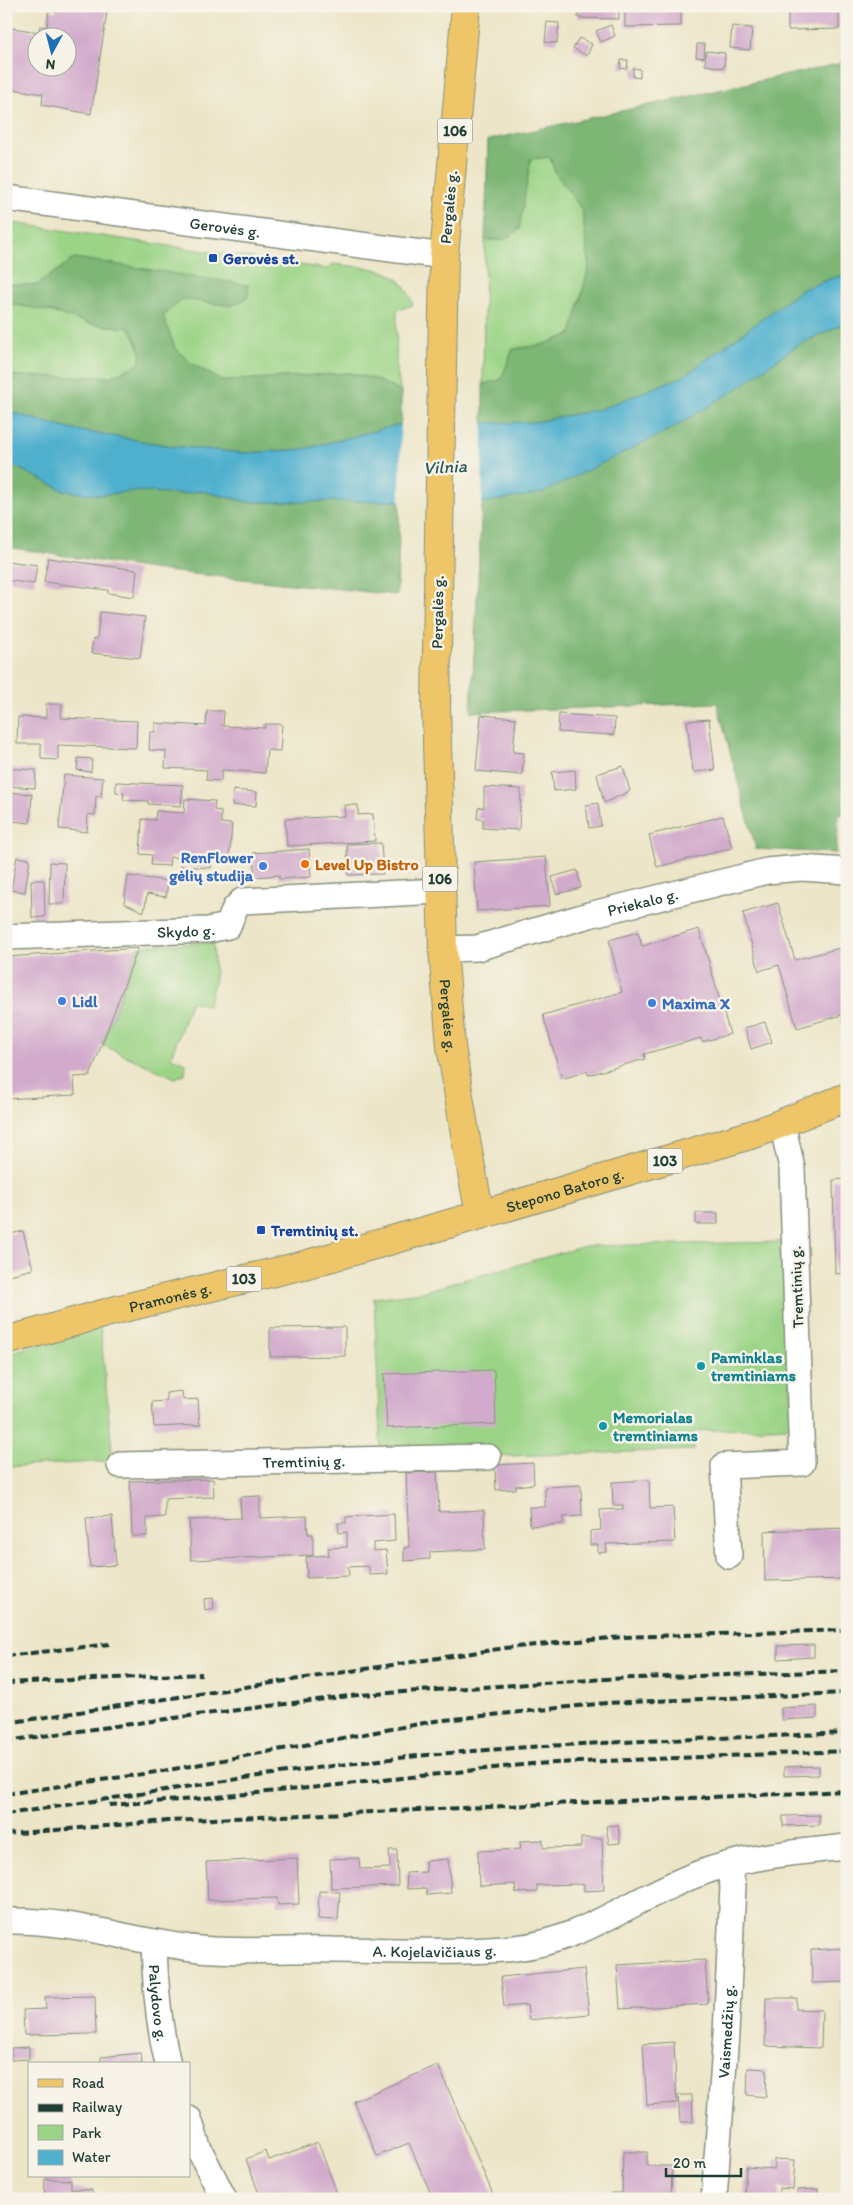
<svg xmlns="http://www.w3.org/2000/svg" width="853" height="2205" viewBox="0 0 853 2205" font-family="Itim,sans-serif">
  <rect width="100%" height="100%" fill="#f7f3e8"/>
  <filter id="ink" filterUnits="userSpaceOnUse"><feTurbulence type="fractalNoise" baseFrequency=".02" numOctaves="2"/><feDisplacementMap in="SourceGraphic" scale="10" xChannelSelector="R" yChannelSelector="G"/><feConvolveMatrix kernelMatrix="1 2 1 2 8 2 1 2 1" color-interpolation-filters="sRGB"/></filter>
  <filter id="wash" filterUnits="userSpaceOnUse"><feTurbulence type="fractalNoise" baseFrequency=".0096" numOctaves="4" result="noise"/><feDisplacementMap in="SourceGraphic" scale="20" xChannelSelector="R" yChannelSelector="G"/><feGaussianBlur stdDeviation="1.12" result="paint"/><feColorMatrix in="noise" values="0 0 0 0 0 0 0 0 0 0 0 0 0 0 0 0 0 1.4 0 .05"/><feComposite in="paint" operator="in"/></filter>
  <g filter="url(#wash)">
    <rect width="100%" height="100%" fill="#ece5c7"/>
    <!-- green -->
    <path fill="#9cd487" stroke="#5e885e" d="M550,157L555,172L582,210L589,267L571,334L542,345L513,349L501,380L483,384L485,240H503L527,180L531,159Z
      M6,222L327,269L333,264C368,269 402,264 413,305L397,310L396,367L401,392L375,379L349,373L222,381L191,363L175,348L163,316L183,299L232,306L75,258L37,285L6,284Z
      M6,303L49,311L91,324L130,328L141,351L139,365L110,377L6,376Z
      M213,943L215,979L208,1006L191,1001L171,1057L186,1063L185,1074L175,1078L102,1045L138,948L151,945Z
      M782,1242L793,1427L694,1431V1450L381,1460L374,1298L421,1292L585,1246Z
      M100,1325L113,1461L6,1467V1354Z"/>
    <!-- forest -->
    <path fill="#7db674" stroke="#4e7a54" d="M847,58V275L836,277L803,289L684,376L600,409L535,422L483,424V384L501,380L513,349L542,345L571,334L589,267L582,210L555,172L550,157L531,159L519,230L503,240H485L488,140L838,64Z
      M75,258L248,285V297L232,306L183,299L163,316L175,348L191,363L222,381L349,373L375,379L401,392V424L304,449L245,453L171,446L70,429L6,411V376L110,377L139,364L141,351L130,328L91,324L49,311L6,303V284L37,285Z
      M847,322V815L839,814L836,853L756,849L717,703L471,712L482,503L542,493L735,390L796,346Z
      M6,462L65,491L98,495L134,491L182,494L202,491L248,502L400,501L397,595L165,571L6,547Z"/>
    <!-- water -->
    <path fill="#50b0ce" stroke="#387681" d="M847,275V322L796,346L735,390L671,429L542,493L482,503L400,501L248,502L202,491L182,494L134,491L98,495L65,491L6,462V411L70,429L171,446L245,453L304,449L401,424L535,422L600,409L684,376L803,289L836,277Z"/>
    <!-- pier -->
    <path fill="#ece5c7" d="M401,421H483L482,506L400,503Z"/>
    <g id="blocks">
      <!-- building -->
      <path fill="#d2aacc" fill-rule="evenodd" d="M57,6H108L91,114L42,105L43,94L6,88V27L39,32L40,26L47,27L49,10L56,12ZM38,38H68V68H38Z
        M579,6H619V19L578,18Z
        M625,6L681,8V26L625,27Z
        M839,10V29L788,30V11Z
        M547,22L559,23L557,43L545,42Z
        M611,25L615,36L601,42L596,31Z
        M732,26L752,28L750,50L730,48Z
        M579,38L592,44L587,56L573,48Z
        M697,44H705L704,58L696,57Z
        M706,51L725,53L724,68L705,65Z
        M621,60H628L627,69L620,68Z
        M633,68L640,69V78L633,77Z
        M48,558L137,570L134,597L108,593V590L44,582Z
        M7,561L37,565L34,584L6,580Z
        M100,612L145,617L140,658L91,653L93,639H97Z
        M46,704H62L61,718L137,721L136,748L58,745V760L41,759V744H17L18,717L46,718Z
        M207,711H224L223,726L265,728V724H282L280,751L267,750L265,773L222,770L221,781L206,780L207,770L165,768L166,751L149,750L150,732H155V723L206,726Z
        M559,714L615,718L614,735L558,732Z
        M481,715L516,718L513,752L524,753L522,775L476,771Z
        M709,719L715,770L693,772L687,721Z
        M78,758L92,759L91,772L77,770Z
        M623,766L630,791L604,803L597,774Z
        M6,768L36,770L35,788L6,786Z
        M575,770L576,789L554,791L552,772Z
        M64,775L103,778L101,797L96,796L95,815L88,814L87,832L59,829Z
        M116,782L183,785L181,806L148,804V801L123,800L124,793L116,792Z
        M484,787L521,789L519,830L483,828V819H477L478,808L484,807Z
        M233,790L257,792L256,806L232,805Z
        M6,792L32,794L30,823L12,821V828L6,827Z
        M185,799L215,801L214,810L221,811V823L232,824L229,861L212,860L211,868L181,866L182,858L170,857L169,866L151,865L152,855L140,854L142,819L155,820L156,811L184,813Z
        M598,803L601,826L589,828L586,805Z
        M344,805H358V815L373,814L375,841L287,846L285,819L345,816Z
        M723,816L732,848L657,867L649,835Z
        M381,843L383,874L348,875L347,844Z
        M309,849L311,877L279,879V875L255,877L253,853Z
        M17,857L30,859L25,892L11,890Z
        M546,857L550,906L477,911L474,862Z
        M50,862L65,863L64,904H49Z
        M577,870L581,888L556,894L552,877Z
        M128,876L168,881L166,897L147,894L144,912L124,903Z
        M31,880H44L45,917L32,918Z
        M778,903L795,960L847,946V1021L843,1022L842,1015L797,1028L779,965L759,971L743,913Z
        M699,929L730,1034L702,1042L701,1038L644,1054L645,1059L588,1075L587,1071L562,1079L543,1015L622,992L609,940L638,932L642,946Z
        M138,948L90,1076L74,1077L75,1095L6,1099V957Z
        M765,1022L772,1042L751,1049L745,1028Z
        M847,1179V1273L835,1274L833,1180Z
        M696,1213H718V1224H696Z
        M23,1231L33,1269L6,1276V1235Z
        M345,1327V1356L270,1357V1328Z
        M494,1370L496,1424L387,1428L384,1374Z
        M182,1391L183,1400L198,1399L200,1425L154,1427L152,1402L167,1401L166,1393Z
        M533,1463L534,1484L516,1486V1489L496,1490L495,1465Z
        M437,1472L439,1512L484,1510L485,1549L430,1552V1559L404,1561V1548L409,1547L406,1473Z
        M213,1479L214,1497L165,1499V1517L147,1518V1536H132L130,1481Z
        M649,1480L650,1508L673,1507L675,1542L606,1544L607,1552L598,1553V1545H590V1531L601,1530L600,1510L623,1509V1505H613L612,1482Z
        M581,1485L582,1516L563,1517V1524L530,1526L529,1507H545V1487Z
        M260,1496V1518L307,1516L308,1534H313V1555L191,1560L189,1520L241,1518L240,1497Z
        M394,1514L395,1541L373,1543V1551L386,1550L388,1574L369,1575V1566L348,1567L349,1576L307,1578L306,1557L329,1555L328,1548L347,1547V1532L339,1533L338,1523H346V1517Z
        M112,1516L116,1565L90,1567L86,1518Z
        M847,1528V1579L765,1581L764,1531Z
        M213,1598L214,1608L205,1610L204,1599Z
        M814,1645V1657L778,1659V1646Z
        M817,1706V1718L782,1720L781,1708Z
        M819,1766V1775L784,1776V1767Z
        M819,1815V1825L783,1826V1816Z
        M618,1825L620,1843L609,1844L606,1826Z
        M581,1838H602L604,1890L584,1891V1884L537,1885V1892L516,1893L515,1884L479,1886L478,1851L521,1849L520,1841L543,1840V1848L581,1847Z
        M389,1850H397L398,1886L331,1888L330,1859L359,1858L360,1869L390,1868Z
        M297,1858L299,1904L278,1905L277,1898L208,1900L206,1862Z
        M448,1859L451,1893L427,1895L426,1888L407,1889L406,1873L426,1872L425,1861Z
        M319,1891L340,1892L338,1920L318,1919Z
        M847,1948V1982L812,1983L811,1950Z
        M705,1960L708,2004L620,2009L617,1965Z
        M584,1969L589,2014L529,2020L527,2005L504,2007L501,1977Z
        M95,1996L96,2034L24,2035L23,2010L46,2009L45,1997Z
        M766,1998H797L796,2009L822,2010L821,2048L765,2046Z
        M842,2003H847V2044H845Z
        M674,2042L677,2103L647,2105L643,2044Z
        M29,2047V2059L11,2060V2048Z
        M141,2053L142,2064H101V2057Z
        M438,2065L495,2199H433L409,2143L377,2156L354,2101Z
        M748,2068L767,2069L766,2097L747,2095Z
        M678,2095H692L693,2122H680Z
        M318,2142L339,2199H261L246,2159L266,2151L269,2160Z
        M623,2152H647V2166H672L671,2199H611V2193H622Z
        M774,2159L795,2160L793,2189L779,2188V2199H744L746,2167L774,2169Z
        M45,2179L71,2180V2189L92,2190V2199H44Z
        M818,2189V2199H797V2190Z"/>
    </g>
  </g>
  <g filter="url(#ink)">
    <use href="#blocks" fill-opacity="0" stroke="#86917e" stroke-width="1"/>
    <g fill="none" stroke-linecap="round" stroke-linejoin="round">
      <!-- minor casing -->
      <g stroke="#86917e" stroke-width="28">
        <g id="minor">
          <path id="s1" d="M6,198L444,256"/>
          <path id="s2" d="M6,937L208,930L228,926L235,908L242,901L440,891"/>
          <path id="s3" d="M443,949L477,948L589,915L767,871L801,868L847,871"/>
          <path id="s4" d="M120,1465L488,1457"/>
          <path d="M729,1556L724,1466L802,1463L792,1168L782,1123"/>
          <path id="s5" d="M6,1921C72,1919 134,1942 199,1949C242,1953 289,1949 333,1950C393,1950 455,1954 515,1948C583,1941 635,1897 698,1874C744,1856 798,1852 847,1847"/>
          <path id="s6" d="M154,1942C155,1984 158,2023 168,2064"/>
          <path d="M189,2119L198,2147L224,2199"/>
          <path id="s7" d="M714,2199L726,2034L733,1886L728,1865"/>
        </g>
      </g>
      <!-- major casing -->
      <g stroke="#86917e" stroke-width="30">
        <g id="major">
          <path id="s8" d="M466,6L444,256L436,706L443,949L451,1046L467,1146L480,1215"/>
          <path id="s9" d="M6,1341L120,1309L304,1265L480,1215L757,1133L847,1097"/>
        </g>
      </g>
      <!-- minor -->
      <use href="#minor" stroke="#fff" stroke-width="25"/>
      <!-- major -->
      <use href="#major" stroke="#eec569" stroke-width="28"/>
      <!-- rail -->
      <path stroke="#1f3d34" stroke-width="4" stroke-dasharray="8 4" stroke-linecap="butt" d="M6,1656L110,1644
        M6,1683L202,1674
        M6,1723L505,1648L622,1637L847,1630
        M6,1741L189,1716L358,1695L606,1679L847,1671
        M6,1794L163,1771L435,1721L607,1703L847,1693
        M109,1805L195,1799L319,1787L531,1764L847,1751
        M6,1814C147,1794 286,1769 427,1755C566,1742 707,1739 847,1733
        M6,1834L168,1821L847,1791"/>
    </g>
  </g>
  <!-- markers -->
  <g fill="#1a4fb4" stroke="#f7f3e8" stroke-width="2">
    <rect x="208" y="253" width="10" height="10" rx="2.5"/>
    <rect x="256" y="1225" width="10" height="10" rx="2.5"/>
  </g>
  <circle fill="#e8710a" stroke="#f7f3e8" stroke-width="2" cx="305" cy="864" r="5"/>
  <g fill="#3f7fe0" stroke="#f7f3e8" stroke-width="2">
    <circle cx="263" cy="866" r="5"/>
    <circle cx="62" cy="1001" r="5"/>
    <circle cx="652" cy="1003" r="5"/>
  </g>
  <g fill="#0f9aa8" stroke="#f7f3e8" stroke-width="2">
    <circle cx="701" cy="1366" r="5"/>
    <circle cx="603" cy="1426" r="5"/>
  </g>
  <g text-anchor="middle" stroke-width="5" stroke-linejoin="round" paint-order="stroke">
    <!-- shield labels -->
    <g fill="#f7f3e8" stroke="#60746a" stroke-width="1">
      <rect x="437.5" y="118.5" width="35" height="25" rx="4"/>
      <rect x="422.5" y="866.5" width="35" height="25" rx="4"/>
      <rect x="647.5" y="1148.5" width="35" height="25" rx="4"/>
      <rect x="226.5" y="1266.5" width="35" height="25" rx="4"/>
    </g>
    <g font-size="15" font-weight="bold" fill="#1f3d34">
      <text x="455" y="136">106</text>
      <text x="440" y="884">106</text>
      <text x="665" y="1166">103</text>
      <text x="244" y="1284">103</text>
    </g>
    <!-- street labels -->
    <g font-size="16" fill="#1f3d34" stroke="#f7f3e8">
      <text transform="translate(448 207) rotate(-85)" y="6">Pergalės g.</text>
      <text dy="6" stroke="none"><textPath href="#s1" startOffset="221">Gerovės g.</textPath></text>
      <text transform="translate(437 612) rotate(-89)" y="6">Pergalės g.</text>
      <text dy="6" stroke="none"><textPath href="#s3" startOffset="206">Priekalo g.</textPath></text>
      <text dy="6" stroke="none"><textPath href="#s2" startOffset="180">Skydo g.</textPath></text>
      <text dy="6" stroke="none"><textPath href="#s8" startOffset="1011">Pergalės g.</textPath></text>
      <text dy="6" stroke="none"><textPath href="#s9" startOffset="579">Stepono Batoro g.</textPath></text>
      <text transform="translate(796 1287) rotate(-92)" y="6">Tremtinių g.</text>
      <text dy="6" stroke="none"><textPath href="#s9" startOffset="170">Pramonės g.</textPath></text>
      <text dy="6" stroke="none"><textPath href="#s4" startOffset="184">Tremtinių g.</textPath></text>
      <text dy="6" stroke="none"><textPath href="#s5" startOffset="431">A. Kojelavičiaus g.</textPath></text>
      <text dy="6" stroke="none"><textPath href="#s6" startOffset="61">Palydovo g.</textPath></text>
      <text dy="6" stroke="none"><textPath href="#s7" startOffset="168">Vaismedžių g.</textPath></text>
    </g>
    <!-- transit labels -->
    <g font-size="16" font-weight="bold" fill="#164399" stroke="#f7f3e8" text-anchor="start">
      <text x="223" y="264">Gerovės st.</text>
      <text x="271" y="1236">Tremtinių st.</text>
    </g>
    <!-- shop labels -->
    <g font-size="16" font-weight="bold" fill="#366cbe" stroke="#f7f3e8" text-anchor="start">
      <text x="253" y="863" text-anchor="end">RenFlower<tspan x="253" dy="18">gėlių studija</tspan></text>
      <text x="72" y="1007">Lidl</text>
      <text x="662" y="1009">Maxima X</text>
    </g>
    <!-- food labels -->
    <g font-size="16" font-weight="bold" fill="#c56008" stroke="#f7f3e8" text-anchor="start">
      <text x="315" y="870">Level Up Bistro</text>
    </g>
    <!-- culture labels -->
    <g font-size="16" font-weight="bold" fill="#0d838f" stroke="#f7f3e8" text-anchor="start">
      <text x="711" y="1363">Paminklas<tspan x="711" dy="18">tremtiniams</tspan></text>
      <text x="613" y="1423">Memorialas<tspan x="613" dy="18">tremtiniams</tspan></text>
    </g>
    <!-- water labels -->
    <g font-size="18" font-style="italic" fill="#2b5a5a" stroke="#f7f3e8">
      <text transform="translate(445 467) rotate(-3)" y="6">Vilnia</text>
    </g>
  </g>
  <!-- margin -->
  <rect width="853" height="2205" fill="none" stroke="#f7f3e8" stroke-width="25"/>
  <!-- legend -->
  <rect x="28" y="2062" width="162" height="115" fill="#f7f3e8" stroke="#a1aaa0"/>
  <rect x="38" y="2079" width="25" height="8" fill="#eec569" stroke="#a1aaa0"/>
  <text x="72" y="2088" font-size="15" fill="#1f3d34">Road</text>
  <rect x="38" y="2104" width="25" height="8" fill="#1f3d34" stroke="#a1aaa0"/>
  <text x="72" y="2112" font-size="15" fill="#1f3d34">Railway</text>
  <rect x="38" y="2125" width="25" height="15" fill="#9cd487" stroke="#a1aaa0"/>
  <text x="72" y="2138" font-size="15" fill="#1f3d34">Park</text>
  <rect x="38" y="2150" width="25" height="15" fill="#50b0ce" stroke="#a1aaa0"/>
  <text x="72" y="2162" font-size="15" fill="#1f3d34">Water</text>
  <!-- north arrow -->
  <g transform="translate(52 52) rotate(187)"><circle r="24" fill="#f7f3e8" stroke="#a1aaa0"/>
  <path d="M0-4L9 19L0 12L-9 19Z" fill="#1f6fb2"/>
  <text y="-8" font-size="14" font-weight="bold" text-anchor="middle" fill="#1f3d34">N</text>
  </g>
  <!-- scale -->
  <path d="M666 2168v8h75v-8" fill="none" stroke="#1f3d34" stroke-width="2.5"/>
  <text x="673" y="2168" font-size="15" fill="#1f3d34" stroke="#f7f3e8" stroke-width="4" paint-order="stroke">20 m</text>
</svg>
